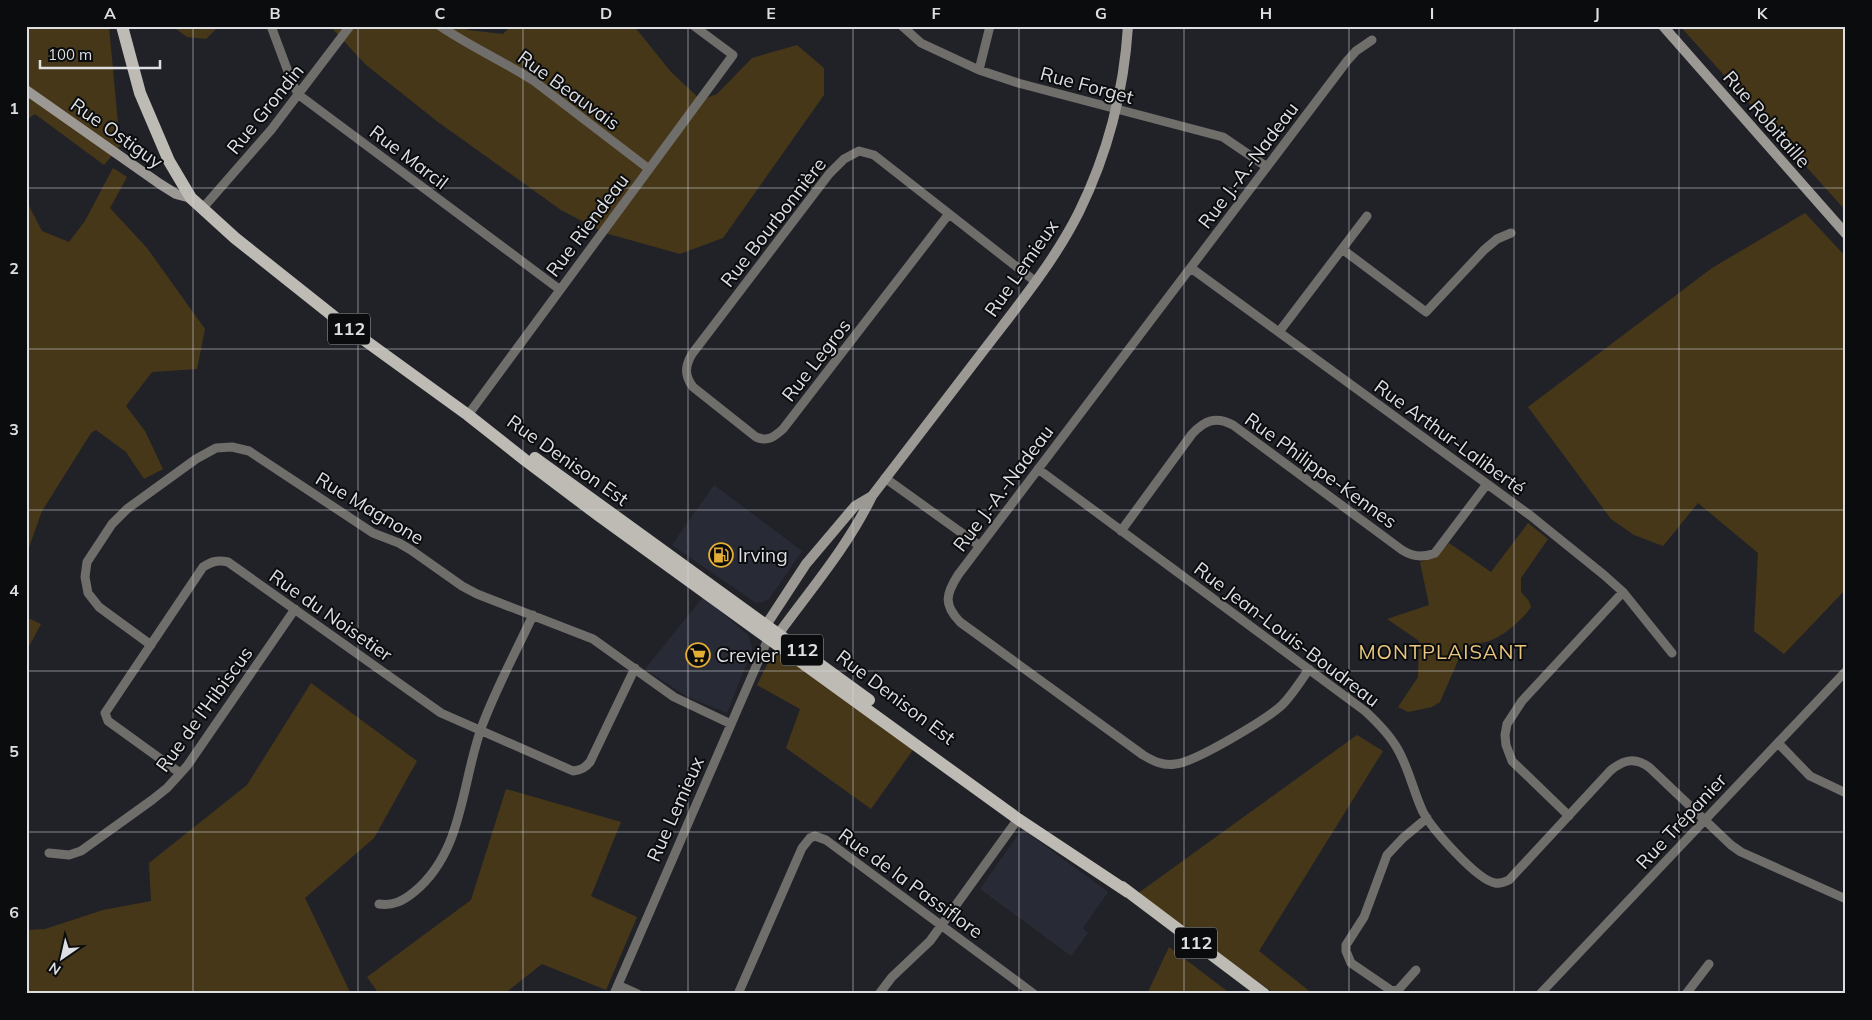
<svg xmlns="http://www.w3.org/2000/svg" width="1872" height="1020" viewBox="0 0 1872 1020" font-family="Mulish,sans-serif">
  <rect width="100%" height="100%" fill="#212228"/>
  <!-- built -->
  <path fill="#282b36" d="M714,485L802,551L769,599L762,602L756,603L672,545Z
    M703,597L748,635L751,644L752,650L727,713L686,696L645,669Z
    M1022,829L1108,892L1083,928L1088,933L1071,956L980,889Z"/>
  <!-- green -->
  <path fill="#473719" d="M26,26H109L120,146L104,165L35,114L26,120Z
    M172,26H219L206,39L187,37Z
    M330,26H462L468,30L503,34L511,26H634L671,72L701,100L717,94L752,58L797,45L824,68V95L723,238L680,254L605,233L561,210L438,122L365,64Z
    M1680,26H1846V211Z
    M113,168L127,177L110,208L147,248L205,329L197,369L152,372L126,406L145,431L163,469L144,479L126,452L96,430L91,433L42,511L26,556V200L42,231L69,242L85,221Z
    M1805,213L1846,257V589L1784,654L1754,631L1758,553L1698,503L1663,546L1634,535L1611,519L1528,407L1712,268Z
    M1528,523L1548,539L1521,578V592L1529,601L1531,607C1523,619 1503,637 1489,641C1478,645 1473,641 1463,649L1440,702L1432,707L1408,712L1398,707L1418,677L1419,641L1387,619L1429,605L1420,562L1434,558L1449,543L1491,572Z
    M26,617L41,624L26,652Z
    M775,648L915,747L871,809L786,748L800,709L757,685Z
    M311,683L417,761L374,838L305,898L351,994H26V930L45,929L103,910L151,901L149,863L247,785Z
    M1357,735L1383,751L1259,951L1313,994H1275L1072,848L1137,894Z
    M506,789L621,822L591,896L637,917L606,990L542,964L504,994H379L367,977L471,900Z
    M1169,947L1231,994H1147Z"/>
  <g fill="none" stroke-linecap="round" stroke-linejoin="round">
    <!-- street -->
    <path stroke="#706e6b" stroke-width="9" d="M271,26L293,85L299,95L559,289
      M440,26C471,47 503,61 534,81L649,169
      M902,26L921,43L979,70L1018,83L1223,137L1267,167
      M979,70L990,26
      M202,209L271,130L350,26
      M948,215L783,429C774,437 768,442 756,437L693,387C684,375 685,366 692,354L829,174L844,159L859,151L874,155L1036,282
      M1342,249L1426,312L1484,250L1497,239L1511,233
      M1191,268L1531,516L1604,575L1623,592L1672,653
      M1279,332L1367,216
      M468,415L733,55L694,26
      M1038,469L1365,711C1377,722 1389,734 1397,748C1409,768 1413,791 1423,812C1432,829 1477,880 1495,883C1501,884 1505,882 1509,880L1610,771C1624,759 1636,757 1650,768L1731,845L1741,852L1846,899
      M885,478L980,546
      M1121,531L1192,434C1205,420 1216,416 1233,425L1402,550C1413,557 1423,558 1435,553L1487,484
      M151,645L99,607L88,593L85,577L87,562L112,524L127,509L196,459L216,448L232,447L249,451L373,533L399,543L411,550L462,586L477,594L593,639L674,697L731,724
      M1309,669C1301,681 1292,695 1282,705C1267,719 1194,763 1175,764C1163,766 1153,761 1143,755L960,622C943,604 946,594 958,575L1347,61L1356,51L1372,40
      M1778,743L1810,776L1846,793
      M180,773L108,721L105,713L203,567C212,561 218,560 228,562L441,713L573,771C581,770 585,768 590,762L635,668
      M1569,816L1512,761L1506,745L1505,735L1507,724L1522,701L1623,592
      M49,853L69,855L81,851L152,800L167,788L187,766L295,609
      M379,904C393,906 403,901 414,892C464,851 461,783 482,726C496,688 516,652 533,615
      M1416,970L1399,989L1392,991L1351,963L1346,951V945L1364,917L1387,855L1403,838L1427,818
      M618,985L638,994
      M614,994L768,639
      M738,994L802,848L810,838L815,836L826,840L1034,994
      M879,994L892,977L930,941L1018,819
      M1540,994L1846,671
      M1686,994L1709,964"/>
    <!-- secondary -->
    <path stroke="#9c9994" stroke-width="10" d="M1663,26L1846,234
      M26,90L160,184L176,194L191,198
      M872,496L855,506L806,564L766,625L768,639L779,633C811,589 848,546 872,496C910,446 949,396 987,346C1020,303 1055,260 1079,212C1107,155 1124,90 1128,26"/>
    <!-- primary -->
    <path stroke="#bebbb5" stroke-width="12" d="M122,26L140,93L169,161L191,198L235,238L352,331L468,415L525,460L598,515L1018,819L1128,892
      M535,458L869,700
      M1122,887L1264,994"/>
  </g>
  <!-- grid -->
  <path fill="none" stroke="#dddfe3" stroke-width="1" stroke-opacity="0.55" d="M193,26V994M358,26V994M523,26V994M688,26V994M853,26V994M1019,26V994M1184,26V994M1349,26V994M1514,26V994M1679,26V994M26,188H1846M26,349H1846M26,510H1846M26,671H1846M26,832H1846"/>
  <!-- icons -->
  <defs>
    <g id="fuel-ring" transform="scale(1.25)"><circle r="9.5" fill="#0b0c0e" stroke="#e4ae35" stroke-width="1.5"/><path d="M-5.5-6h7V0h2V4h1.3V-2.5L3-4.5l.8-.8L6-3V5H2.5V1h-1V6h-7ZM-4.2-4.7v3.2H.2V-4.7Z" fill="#e4ae35"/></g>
    <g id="supermarket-ring" transform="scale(1.25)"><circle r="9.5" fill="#0b0c0e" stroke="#e4ae35" stroke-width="1.5"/><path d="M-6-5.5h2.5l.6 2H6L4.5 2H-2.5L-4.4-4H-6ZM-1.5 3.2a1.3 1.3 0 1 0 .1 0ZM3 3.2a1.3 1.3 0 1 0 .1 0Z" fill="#e4ae35"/></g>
  </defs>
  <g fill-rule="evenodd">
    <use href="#fuel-ring" x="721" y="555"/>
    <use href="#supermarket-ring" x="698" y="655"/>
  </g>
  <g text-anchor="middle" stroke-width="4" stroke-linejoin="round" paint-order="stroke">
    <!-- shield labels -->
    <g fill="#0b0c0e" stroke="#9ea0a3" stroke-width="1">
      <rect x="328" y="313.5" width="42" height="31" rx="4"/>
      <rect x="781" y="634.5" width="42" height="31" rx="4"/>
      <rect x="1175" y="927.5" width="42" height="31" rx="4"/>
    </g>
    <g font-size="18" font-weight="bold" fill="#dddfe3">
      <text x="349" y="335">112</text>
      <text x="802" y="656">112</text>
      <text x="1196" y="949">112</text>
    </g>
    <!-- street labels -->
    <g font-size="19" fill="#dddfe3" stroke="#0b0c0e">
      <text transform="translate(1087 85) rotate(15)" y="7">Rue Forget</text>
      <text transform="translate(569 90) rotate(36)" y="7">Rue Beauvais</text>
      <text transform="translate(265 109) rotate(-51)" y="7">Rue Grondin</text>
      <text transform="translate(1767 119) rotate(49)" y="7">Rue Robitaille</text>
      <text transform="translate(117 133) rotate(35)" y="7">Rue Ostiguy</text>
      <text transform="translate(409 157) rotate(37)" y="7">Rue Marcil</text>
      <text transform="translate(1248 165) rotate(-53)" y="7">Rue J.-A.-Nadeau</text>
      <text transform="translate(773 222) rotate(-52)" y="7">Rue Bourbonnière</text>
      <text transform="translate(587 225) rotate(-53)" y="7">Rue Riendeau</text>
      <text transform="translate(1021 268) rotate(-55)" y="7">Rue Lemieux</text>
      <text transform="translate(816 360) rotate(-52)" y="7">Rue Legros</text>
      <text transform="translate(1450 437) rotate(36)" y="7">Rue Arthur-Laliberté</text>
      <text transform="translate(568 460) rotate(35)" y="7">Rue Denison Est</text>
      <text transform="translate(1321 470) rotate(36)" y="7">Rue Philippe-Kennes</text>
      <text transform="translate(1003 488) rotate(-53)" y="7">Rue J.-A.-Nadeau</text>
      <text transform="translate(370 508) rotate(31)" y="7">Rue Magnone</text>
      <text transform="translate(331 615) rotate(35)" y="7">Rue du Noisetier</text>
      <text transform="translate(1287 634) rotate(37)" y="7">Rue Jean-Louis-Boudreau</text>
      <text transform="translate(896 697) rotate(37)" y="7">Rue Denison Est</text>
      <text transform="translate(204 709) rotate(-54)" y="7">Rue de l'Hibiscus</text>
      <text transform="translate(675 809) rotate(-66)" y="7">Rue Lemieux</text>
      <text transform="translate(1681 821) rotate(-47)" y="7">Rue Trépanier</text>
      <text transform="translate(911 883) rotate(36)" y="7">Rue de la Passiflore</text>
    </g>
    <!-- poi labels -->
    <g font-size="19" fill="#dddfe3" stroke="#0b0c0e" text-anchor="start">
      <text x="738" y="562">Irving</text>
      <text x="716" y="662">Crevier</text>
    </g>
    <!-- neighbourhood labels -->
    <g font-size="20" letter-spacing="1" fill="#ebc67e" stroke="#0b0c0e">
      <text x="1443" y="659">MONTPLAISANT</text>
    </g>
  </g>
  <!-- border -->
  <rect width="1872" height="1020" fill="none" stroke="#0b0c0e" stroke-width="55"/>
  <!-- north arrow -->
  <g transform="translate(62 958) rotate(214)" stroke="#0b0c0e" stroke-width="4" paint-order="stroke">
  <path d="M0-4L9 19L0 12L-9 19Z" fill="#dddfe3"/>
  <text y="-8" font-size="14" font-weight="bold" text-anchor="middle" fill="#dddfe3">N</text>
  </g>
  <!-- scale -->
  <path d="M40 60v8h120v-8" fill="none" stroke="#dddfe3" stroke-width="2.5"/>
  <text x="48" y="60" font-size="15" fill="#dddfe3" stroke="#0b0c0e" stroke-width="4" paint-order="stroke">100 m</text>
  <rect x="28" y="28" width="1816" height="964" fill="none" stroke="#dddfe3" stroke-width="2"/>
  <g font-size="16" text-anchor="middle" font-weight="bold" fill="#dddfe3">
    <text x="110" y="19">A</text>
    <text x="275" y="19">B</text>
    <text x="440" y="19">C</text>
    <text x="606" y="19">D</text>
    <text x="771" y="19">E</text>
    <text x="936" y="19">F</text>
    <text x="1101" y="19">G</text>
    <text x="1266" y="19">H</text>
    <text x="1432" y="19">I</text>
    <text x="1597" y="19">J</text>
    <text x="1762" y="19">K</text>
    <text x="14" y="114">1</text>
    <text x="14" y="274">2</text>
    <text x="14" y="435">3</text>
    <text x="14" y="596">4</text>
    <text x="14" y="757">5</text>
    <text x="14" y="918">6</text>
  </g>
</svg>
